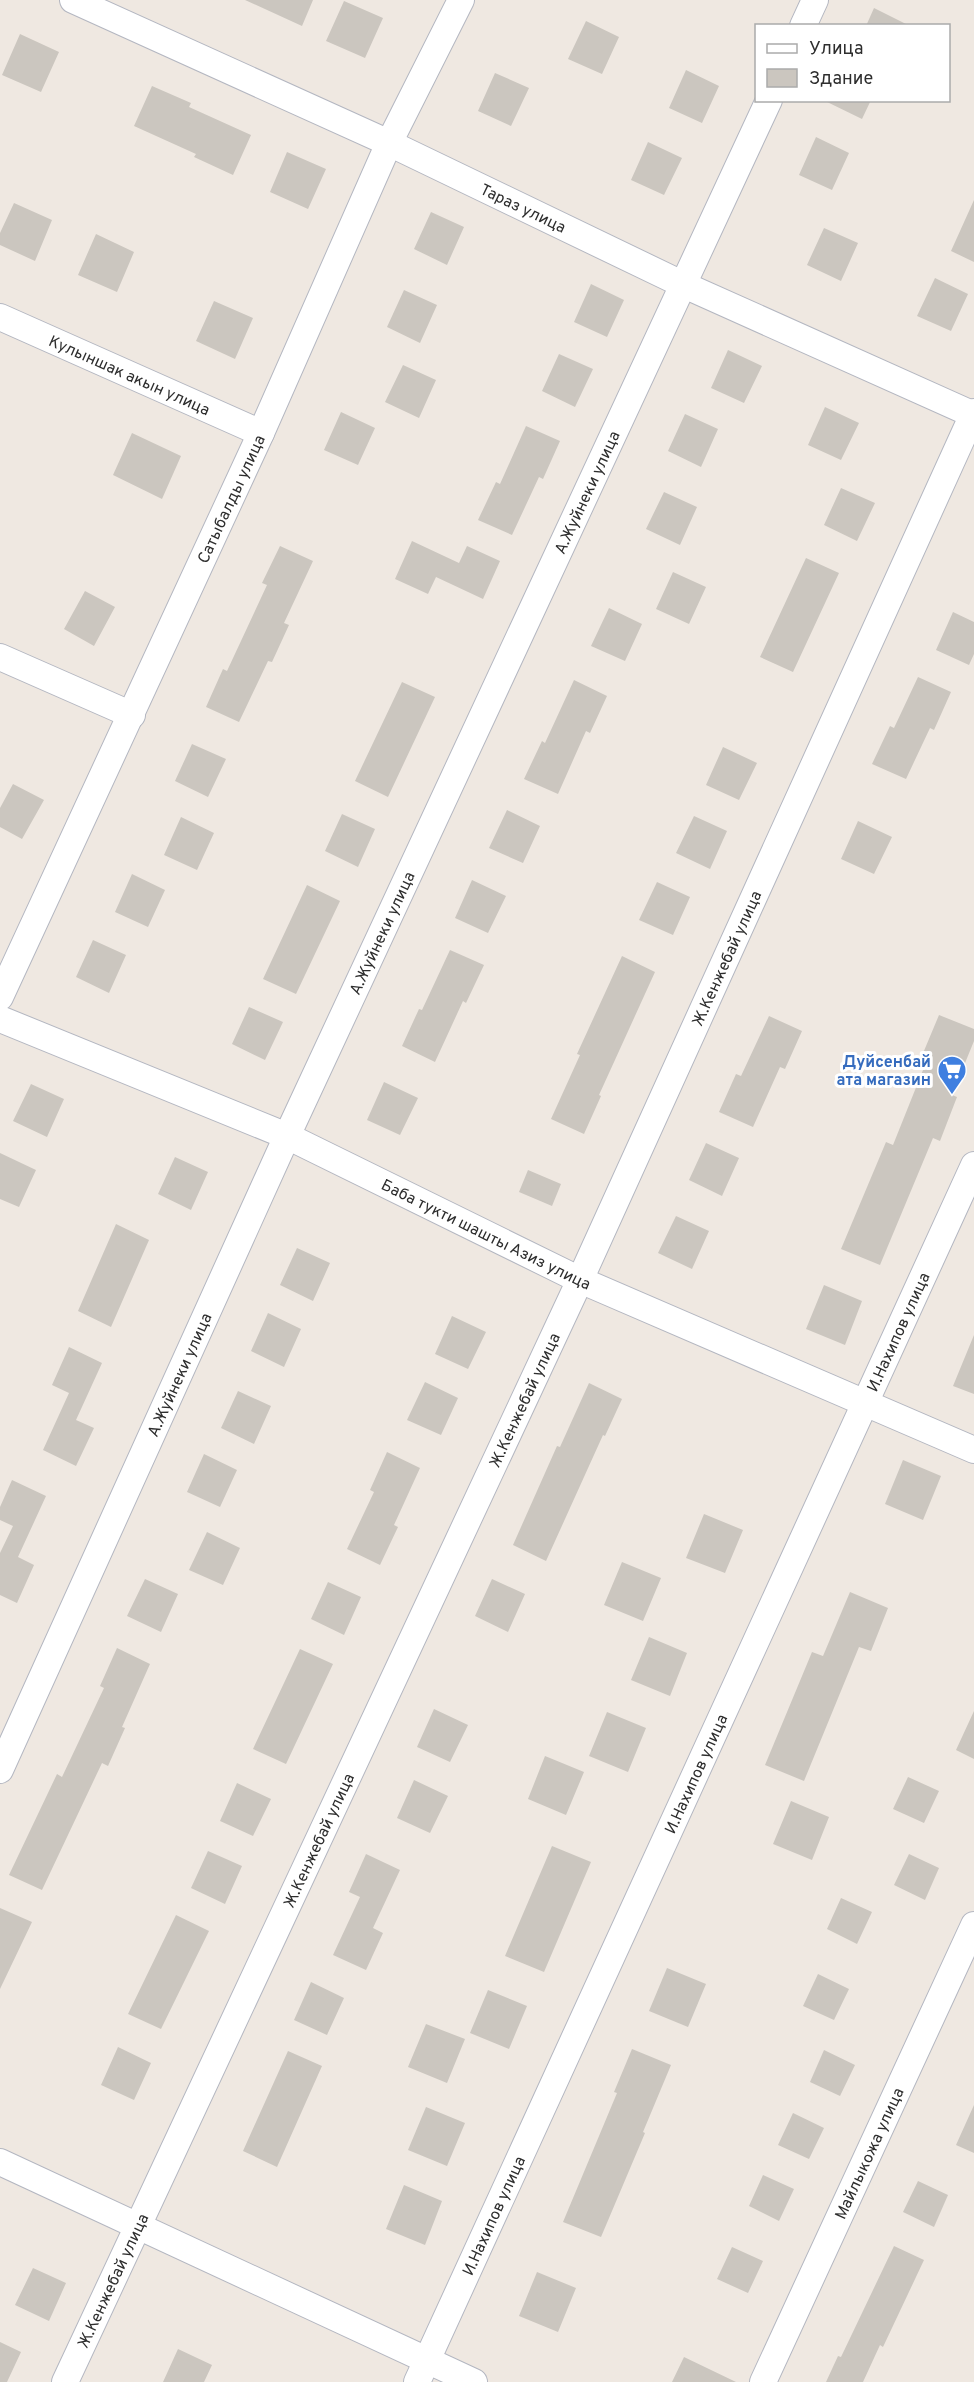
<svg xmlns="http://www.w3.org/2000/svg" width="974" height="2382" viewBox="0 0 974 2382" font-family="Overpass,sans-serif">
  <rect width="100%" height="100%" fill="#efe8e1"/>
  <!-- building -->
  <path fill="#cbc6bf" d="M245,0H313L302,26Z
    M344,1L383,18L365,58L326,41Z
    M874,8L910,26H866Z
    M586,21L619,37L602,74L568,59Z
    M20,34L59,52L41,92L2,75Z
    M686,70L719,86L702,123L669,108Z
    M495,73L529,88L511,126L478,111Z
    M152,86L191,103L189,107L251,135L233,175L194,157L196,154L134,126Z
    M823,100H871L862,119Z
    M816,137L849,153L832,190L799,175Z
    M648,142L682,158L664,195L631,180Z
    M287,152L326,169L308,209L270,192Z
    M974,200V262L951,251Z
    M14,203L52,220L35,261L0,245V233Z
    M431,212L464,227L447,265L414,249Z
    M824,228L858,243L841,281L807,265Z
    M96,234L134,252L117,292L78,275Z
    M935,278L968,294L951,331L917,316Z
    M591,284L624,300L607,337L574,322Z
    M404,290L437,305L420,343L387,327Z
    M214,301L253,318L235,359L196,341Z
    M728,350L762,366L744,403L711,388Z
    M559,354L593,369L575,407L542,391Z
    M403,365L436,380L419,418L385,402Z
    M825,407L859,423L841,460L808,445Z
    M341,412L375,428L358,465L324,450Z
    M685,414L718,429L701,467L668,451Z
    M526,426L560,441L543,479L539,477L512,535L478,520L496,482L500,484Z
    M132,433L181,456L162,499L113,475Z
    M841,488L875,503L857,541L824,525Z
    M664,492L697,507L680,545L646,529Z
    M412,541L459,563L467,546L500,561L483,599L436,577L428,594L395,579Z
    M280,546L313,561L284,623L289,625L272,662L268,661L239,722L206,707L223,669L227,671L267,585L262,583Z
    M806,558L839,573L793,672L760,657Z
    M673,572L706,587L689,624L656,609Z
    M85,591L115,607L94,646L64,629Z
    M609,608L642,624L625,661L591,646Z
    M953,612L974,622V654L969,665L936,650Z
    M918,677L951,692L934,730L930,728L906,779L872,764L890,726L894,728Z
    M574,680L607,696L590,733L586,731L558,794L524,779L542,741L545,743Z
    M402,682L435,697L388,797L355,781Z
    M192,744L226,759L208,797L175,781Z
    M723,747L757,763L739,800L706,785Z
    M13,784L44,800L22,839L0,827V808Z
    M507,810L540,826L523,863L489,848Z
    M342,814L375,829L358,867L325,851Z
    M694,816L727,831L710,869L676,853Z
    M181,817L214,833L197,870L164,855Z
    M858,821L892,837L874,874L841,859Z
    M132,874L165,890L148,927L115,912Z
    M472,880L506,896L488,933L455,918Z
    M657,882L690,897L673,935L639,920Z
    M307,885L340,901L296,994L263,979Z
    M93,940L126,955L109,993L76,977Z
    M450,950L484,965L466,1003L463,1001L435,1062L402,1046L419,1009L422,1010Z
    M622,956L655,972L599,1095L601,1096L584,1134L551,1119L580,1055L577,1054Z
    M249,1007L283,1022L265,1060L232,1044Z
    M939,1015L974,1029V1041L952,1095L957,1097L940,1141L933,1138L880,1265L841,1249L886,1142L893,1145L927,1060L921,1058Z
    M769,1016L802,1031L785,1069L780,1067L753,1127L719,1112L736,1074L741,1076Z
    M384,1082L418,1098L400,1135L367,1120Z
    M31,1084L64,1099L47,1137L13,1121Z
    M706,1143L739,1158L722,1196L689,1180Z
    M0,1153L36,1170L19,1207L0,1199Z
    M175,1157L208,1172L191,1210L158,1194Z
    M528,1170L561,1184L552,1206L519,1192Z
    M676,1216L709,1231L692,1269L658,1253Z
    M116,1224L149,1240L111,1327L78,1311Z
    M297,1248L330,1263L313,1301L280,1285Z
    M824,1285L862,1301L845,1345L806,1329Z
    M268,1313L301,1329L284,1367L251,1351Z
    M452,1316L486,1332L468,1369L435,1354Z
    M974,1335V1394L953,1386Z
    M69,1347L102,1363L76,1420L94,1428L76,1466L43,1450L69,1393L52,1385Z
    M425,1382L458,1398L441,1435L407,1420Z
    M589,1383L622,1399L605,1436L603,1435L546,1561L513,1545L557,1446L560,1447Z
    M238,1391L271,1406L254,1444L221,1428Z
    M387,1452L420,1468L394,1525L398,1527L380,1565L347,1549L374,1492L370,1490Z
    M204,1454L237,1470L220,1507L187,1492Z
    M903,1460L941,1476L923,1520L885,1504Z
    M12,1480L46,1496L18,1557L34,1565L17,1603L0,1595V1553L13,1526L0,1520V1507Z
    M704,1514L743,1530L725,1573L686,1558Z
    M207,1532L240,1548L223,1585L189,1570Z
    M622,1562L661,1578L643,1621L604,1605Z
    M145,1579L178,1594L161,1632L127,1616Z
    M492,1579L525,1594L508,1632L475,1616Z
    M328,1582L361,1597L344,1635L311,1619Z
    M850,1592L888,1608L871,1651L859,1647L804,1781L765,1765L812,1652L823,1656Z
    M649,1637L687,1653L670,1696L631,1680Z
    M117,1648L150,1664L122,1727L125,1728L108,1766L102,1763L42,1890L9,1875L57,1774L62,1777L104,1688L100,1686Z
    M300,1649L333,1664L286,1764L253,1749Z
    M434,1709L468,1725L450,1762L417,1747Z
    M974,1711V1759L956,1750Z
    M607,1712L646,1728L628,1772L589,1756Z
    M545,1756L584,1772L566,1815L528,1799Z
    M908,1777L939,1791L924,1823L893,1809Z
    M414,1780L448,1796L430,1833L397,1818Z
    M237,1783L271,1799L253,1836L220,1821Z
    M791,1801L829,1817L812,1860L773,1844Z
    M552,1846L591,1862L544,1972L505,1956Z
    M208,1851L242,1866L225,1904L191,1888Z
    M366,1854L400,1870L373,1928L383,1933L366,1970L333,1955L360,1897L349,1892Z
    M909,1854L939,1868L925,1900L894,1885Z
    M841,1898L872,1912L857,1944L827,1929Z
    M0,1908L32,1922L0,1989Z
    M176,1915L209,1931L161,2029L128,2014Z
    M667,1968L706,1984L688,2027L649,2011Z
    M818,1974L849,1989L834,2020L803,2006Z
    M311,1982L344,1998L327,2035L294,2020Z
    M488,1990L527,2006L509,2049L470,2033Z
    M426,2024L465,2039L447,2083L408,2067Z
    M118,2047L151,2063L134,2100L101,2085Z
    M632,2049L671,2065L643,2132L645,2133L601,2237L563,2222L617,2093L614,2092Z
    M824,2050L855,2065L840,2096L810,2082Z
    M288,2051L322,2066L277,2167L243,2151Z
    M974,2105V2153L956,2145Z
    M426,2107L465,2123L447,2166L408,2150Z
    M793,2113L824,2128L809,2159L778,2145Z
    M763,2175L794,2189L779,2221L749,2206Z
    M918,2181L948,2195L934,2227L903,2212Z
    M404,2185L442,2201L425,2245L386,2229Z
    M894,2246L924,2260L883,2347L880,2345L863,2382H826L838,2356L841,2357Z
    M732,2247L763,2261L748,2293L717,2279Z
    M33,2268L66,2283L49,2321L15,2305Z
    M537,2272L576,2288L558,2332L519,2316Z
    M0,2342L21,2352L7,2382H0Z
    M178,2349L212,2365L204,2382H163Z
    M684,2357L736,2382H672Z"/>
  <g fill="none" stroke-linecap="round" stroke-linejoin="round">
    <!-- minor casing -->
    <g stroke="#b4b7c1" stroke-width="28">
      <g id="minor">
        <path id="s1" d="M73,0L389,143L684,285L974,415"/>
        <path d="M803,26L815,0"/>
        <path id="s2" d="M0,317L261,433"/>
        <path d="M0,657L132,715"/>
        <path id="s3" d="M0,997L261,433L389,143L461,0"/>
        <path id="s4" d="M0,1019L287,1136L580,1280L974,1450"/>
        <path id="s5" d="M0,1770L287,1136L769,100"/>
        <path d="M0,2162L474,2382"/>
        <path id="s6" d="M65,2382L580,1280L974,412"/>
        <path id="s7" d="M417,2382L974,1165"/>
        <path id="s8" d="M763,2382L974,1925"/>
      </g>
    </g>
    <!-- minor -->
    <use href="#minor" stroke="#fff" stroke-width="26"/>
  </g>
  <!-- icons -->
  <defs>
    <g id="supermarket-pin" transform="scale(1.5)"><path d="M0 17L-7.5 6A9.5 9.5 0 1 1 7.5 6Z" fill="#3f7fe0" stroke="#fff"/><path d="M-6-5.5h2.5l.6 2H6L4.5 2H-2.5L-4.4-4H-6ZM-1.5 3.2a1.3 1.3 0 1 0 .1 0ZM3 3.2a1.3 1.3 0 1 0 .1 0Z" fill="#fff"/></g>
  </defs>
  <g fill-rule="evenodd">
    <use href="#supermarket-pin" x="952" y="1070"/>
  </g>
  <g text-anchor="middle" stroke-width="6" stroke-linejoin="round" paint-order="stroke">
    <!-- street labels -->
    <g font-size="16" fill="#2e2e2e" stroke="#fff">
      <text dy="6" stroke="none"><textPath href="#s1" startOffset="496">Тараз улица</textPath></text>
      <text dy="6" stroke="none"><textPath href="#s2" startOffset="142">Кулыншак акын улица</textPath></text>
      <text dy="6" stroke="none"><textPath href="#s5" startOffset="1406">А.Жуйнеки улица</textPath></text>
      <text dy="6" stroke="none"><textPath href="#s3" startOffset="549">Сатыбалды улица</textPath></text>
      <text dy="6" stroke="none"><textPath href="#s5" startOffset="920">А.Жуйнеки улица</textPath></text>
      <text dy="6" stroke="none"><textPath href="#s6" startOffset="1570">Ж.Кенжебай улица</textPath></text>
      <text dy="6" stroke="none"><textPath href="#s4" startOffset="532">Баба тукти шашты Азиз улица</textPath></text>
      <text dy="6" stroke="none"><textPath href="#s7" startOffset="1155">И.Нахипов улица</textPath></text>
      <text dy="6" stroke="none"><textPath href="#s5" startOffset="434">А.Жуйнеки улица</textPath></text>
      <text dy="6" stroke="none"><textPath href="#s6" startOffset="1084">Ж.Кенжебай улица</textPath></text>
      <text dy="6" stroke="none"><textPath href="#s7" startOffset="669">И.Нахипов улица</textPath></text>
      <text dy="6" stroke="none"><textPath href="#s6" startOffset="598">Ж.Кенжебай улица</textPath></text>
      <text dy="6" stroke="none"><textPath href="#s8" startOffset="252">Майлыкожа улица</textPath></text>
      <text dy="6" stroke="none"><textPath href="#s7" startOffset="183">И.Нахипов улица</textPath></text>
      <text dy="6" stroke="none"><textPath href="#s6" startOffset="112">Ж.Кенжебай улица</textPath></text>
    </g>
    <!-- shop labels -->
    <g font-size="16" font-weight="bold" fill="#366cbe" stroke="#fff" text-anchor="end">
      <text x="931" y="1067">Дуйсенбай<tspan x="931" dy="18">ата магазин</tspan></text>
    </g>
  </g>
  <!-- legend -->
  <rect x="755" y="24" width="195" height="78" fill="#ffffff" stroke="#ababab" stroke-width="1.5"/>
  <rect x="767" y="44" width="30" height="9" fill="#ffffff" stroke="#ababab" stroke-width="1.5"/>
  <text x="809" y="54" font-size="18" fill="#2e2e2e">Улица</text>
  <rect x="767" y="69" width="30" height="18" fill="#cbc6bf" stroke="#ababab" stroke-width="1.5"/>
  <text x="809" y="84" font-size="18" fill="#2e2e2e">Здание</text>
</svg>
